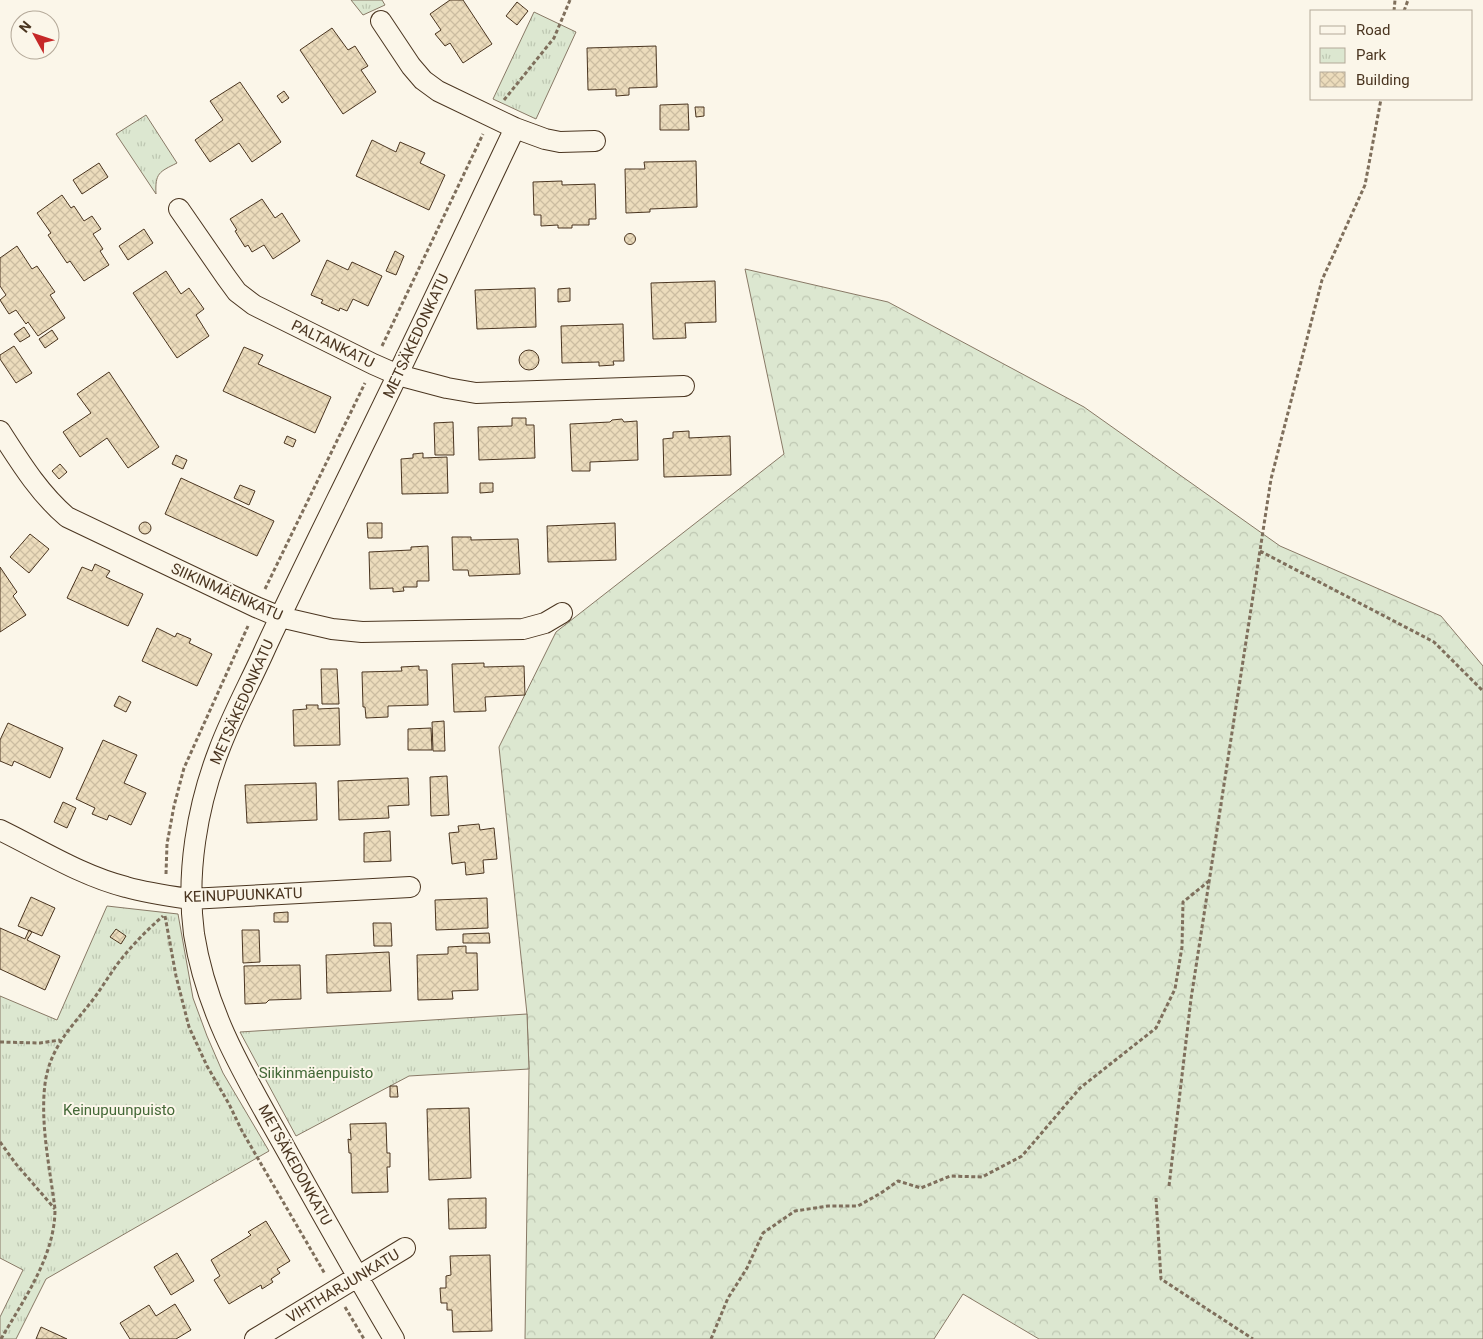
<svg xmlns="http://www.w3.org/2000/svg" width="1483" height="1339" viewBox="0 0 1483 1339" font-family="Roboto,sans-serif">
  <defs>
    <pattern id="forest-crowns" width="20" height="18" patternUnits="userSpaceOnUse" patternTransform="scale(1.25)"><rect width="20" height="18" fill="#dce7d0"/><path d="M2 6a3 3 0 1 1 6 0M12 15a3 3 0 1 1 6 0" fill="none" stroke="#bec7b2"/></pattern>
    <pattern id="park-tufts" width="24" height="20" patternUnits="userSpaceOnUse" patternTransform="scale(1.25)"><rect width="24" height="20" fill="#dce7d0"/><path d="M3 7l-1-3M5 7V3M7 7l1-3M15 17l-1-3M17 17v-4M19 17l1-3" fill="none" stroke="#bec7b2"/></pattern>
    <pattern id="building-cross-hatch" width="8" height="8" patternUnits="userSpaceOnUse" patternTransform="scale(1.25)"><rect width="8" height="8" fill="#ecdcbc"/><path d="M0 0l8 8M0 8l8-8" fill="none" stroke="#ccbda1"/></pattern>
  </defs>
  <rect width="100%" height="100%" fill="#fbf6e9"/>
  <!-- forest -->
  <path fill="url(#forest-crowns)" stroke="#887966" d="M745,269L888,302L1084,407L1280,546L1441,616L1483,666V1339H1039L963,1294L934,1339H525L529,1069L527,1014L499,747L556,632L784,454Z"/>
  <!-- park -->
  <path fill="url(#park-tufts)" stroke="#887966" d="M351,0H382L385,5L363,15Z
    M534,12L576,32L536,119L493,99Z
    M146,115L177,163C159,172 155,173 156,194L116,134Z
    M107,906L178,914L193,998L207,1036L223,1073L269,1151L46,1279L16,1339H0V1317L23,1270L0,1258V996L57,1020Z
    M527,1014L529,1069L409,1076L296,1136L240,1032Z"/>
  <!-- building -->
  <path fill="url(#building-cross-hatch)" stroke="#4a3520" d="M450,0H463L492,44L463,63L450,43L445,46L435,34L441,30L430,14Z
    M517,2L528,11L517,25L506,16Z
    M332,28L348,50L355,46L368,66L361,70L376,92L343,114L300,50Z
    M656,46L657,87L629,88V95L616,96V89L588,90L587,48Z
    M240,82L281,142L252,162L239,143L210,162L195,140L223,120L210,101Z
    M284,91L289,98L282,103L277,96Z
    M688,104L689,130H660V105Z
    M695,107H704V116L696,117Z
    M372,140L396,152L400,142L425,153L420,163L445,175L429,210L356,176Z
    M696,161L697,207L650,209V212L626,213L625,169H645L644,162Z
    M99,163L108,177L82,194L73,180Z
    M562,181V185L595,184L596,219H589V225H572V228H558V225L541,226V215H534L533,182Z
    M62,195L71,208L74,206L84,221L92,216L101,229L93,234L103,249L100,251L109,265L84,281L70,261L67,263L48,235L51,233L37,213Z
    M262,199L275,218L282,213L300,241L273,259L264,245L252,252L248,245L245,247L235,231L237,230L230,219Z
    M144,229L153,243L128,260L119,246Z
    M624.5 239a5.5 5.5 0 1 1 11 0a5.5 5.5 0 1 1-11 0Z
    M17,246L32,269L37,266L55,292L50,295L65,318L38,336L28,322L26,324L16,310L9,314L0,300L6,295L0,286V258Z
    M395,251L404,256L396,275L386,271Z
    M327,260L348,270L352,262L382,276L368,306L353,299L347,311L340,308L339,311L321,303L323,300L311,295Z
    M166,271L181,294L189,288L204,309L196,315L209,336L177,358L133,293Z
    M715,281L716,322L685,323L686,338L653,339L651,283Z
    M535,288L536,327L477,329L475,290Z
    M570,288V301L558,302V289Z
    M623,324L624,361H613L614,365L599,366V362L562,363L561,326Z
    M24,327L30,336L20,342L14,334Z
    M52,330L58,339L45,348L39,339Z
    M14,346L32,373L16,383L0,359V355Z
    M244,347L263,355L258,364L331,397L315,433L223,391Z
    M519 360a10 10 0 1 1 20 0a10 10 0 1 1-20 0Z
    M109,372L159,447L128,468L107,438L80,457L63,432L91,413L77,394Z
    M512,418H526V425H534L535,458L479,460L478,427L512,426Z
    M622,419L624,422L637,421L638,460L590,462V471H572L570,424L610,422L612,420Z
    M453,422L454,455H435L434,423Z
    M689,431V438L730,436L731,475L664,477L663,439L673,438V432Z
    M287,436L296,440L293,447L284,443Z
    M423,453V458L447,457L448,493L402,494L401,459L413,458V454Z
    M176,455L187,460L183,469L172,464Z
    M60,464L67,472L59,479L52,471Z
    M181,478L274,521L257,556L165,514Z
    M480,483H493V492L480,493Z
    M240,485L255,491L249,505L234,498Z
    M139 528a6 6 0 1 1 12 0a6 6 0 1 1-12 0Z
    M367,523H382V538H368Z
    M615,523L616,560L548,562L547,526Z
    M30,534L49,549L29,573L10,557Z
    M452,537H471V540L518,539L520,574L469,576L468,570H453Z
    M428,546L429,581H417V587H403L404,591L393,592V588L370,589L369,552L411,550V547Z
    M95,564L110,571L106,577L143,594L128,626L67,598L82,567L92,571Z
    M0,567L17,592L13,596L26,615L0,632Z
    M157,628L175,637L177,633L191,639L189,643L212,654L197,686L142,661Z
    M484,663V667L524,666L525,695L485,697L486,711L454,712L452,664Z
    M419,666V670H427L428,705L388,706V717L366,718L365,707H363L362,672L402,671L401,667Z
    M321,669H337L339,704H322Z
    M119,696L131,702L126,712L114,706Z
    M306,705H318V709L339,708L340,745L294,746L293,710L307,709Z
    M444,721L445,751H433L432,722Z
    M8,723L63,748L50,778L14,761L12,766L0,761V740Z
    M431,728L432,750H408V729Z
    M103,740L137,755L124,783L146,793L131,825L109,815L107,820L92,814L95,808L76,799Z
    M447,776L449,815L431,816L430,777Z
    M408,778L409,805L388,806L389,818L339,820L338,781Z
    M316,783L317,820L247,823L245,785Z
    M63,802L76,808L67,828L54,822Z
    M479,824L480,830L494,828L497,859L483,860L484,873L466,875L465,862L452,864L449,833L459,832L458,826Z
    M390,831L391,861L364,862V833Z
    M31,897L55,908L42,936L18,926Z
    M487,898L488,928L436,930L435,900Z
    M288,912V922H274V913Z
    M373,923H391L392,946H374Z
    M0,928L25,939L29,930L32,932L27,940L60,956L45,990L0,969Z
    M116,929L126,936L121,944L110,937Z
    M242,930H259L260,962L243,963Z
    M489,933L490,943H463V934Z
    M466,946V953H477L478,990L452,991L453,999L418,1000L417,955L448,954V947Z
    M389,952L391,991L327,993L326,955Z
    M300,965L301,999L269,1000L266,1003L245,1004L244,966Z
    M390,1086H397L398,1097H390Z
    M469,1108L471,1178L429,1180L427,1109Z
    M386,1123L387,1153H390V1167H387L388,1192L352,1193L351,1153H349L348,1139L351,1140L350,1124Z
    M486,1198V1228L449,1229L448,1199Z
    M266,1221L290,1261L277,1269L280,1273L271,1279L273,1282L262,1289L261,1285L229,1304L214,1280L220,1276L211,1260L251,1235L248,1232Z
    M177,1253L194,1281L171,1295L154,1267Z
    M490,1255L492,1331L453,1332L452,1310H447V1303H441L440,1288H446V1276L451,1275L450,1256Z
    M175,1304L191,1330L176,1339H130L120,1323L149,1305L156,1316Z
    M41,1327L67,1339H36Z"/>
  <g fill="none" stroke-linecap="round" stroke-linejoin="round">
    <!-- street casing -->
    <g stroke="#4a3520" stroke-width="22">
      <path id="street" d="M381,21L411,66L423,80L438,91L515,128L545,139L560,142L595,141
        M179,209L226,277L237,292L254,305L373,364L398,375L447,388L476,393L684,386
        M0,431C20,462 39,493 67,517L256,607L280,617L332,629L362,632L523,629L545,623L562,613
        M0,830C41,850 82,876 126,887C147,893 169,896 190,899L410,887
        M255,1339L405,1248
        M394,1339C358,1278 323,1216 288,1153C248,1081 207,1017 194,934C186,873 197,807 219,750C232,715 251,681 266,647C298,578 332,510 365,442C416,338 465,233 515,128"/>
    </g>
    <!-- path -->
    <path stroke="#7f6f5c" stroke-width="3" stroke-dasharray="4 2.5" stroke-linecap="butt" d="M1394,11L1395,0
      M1404,11L1408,0
      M504,100L554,38L570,0
      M382,346L483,134
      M1260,551L1434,642L1483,691
      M265,589L365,383
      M166,874L167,844L174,806L184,768L248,626
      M165,916L176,976L189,1027L207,1066L229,1104L242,1131L325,1274
      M0,1042L40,1043L60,1040
      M0,1142L16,1164L55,1209
      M1169,1186L1191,999L1271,479L1322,280L1365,185L1381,99
      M1156,1198L1161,1279L1253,1339
      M345,1307L364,1339
      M1,1339C24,1299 55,1256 55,1209C50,1169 40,1124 45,1084C50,1046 73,1026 95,997C102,987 109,976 116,966C130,947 146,931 163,916
      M711,1339L728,1298L747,1268L763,1233L795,1211L828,1206H858L881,1193L898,1181L921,1188L950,1176L982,1177L1022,1156L1080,1088L1156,1028L1175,989L1182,947L1183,902L1209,881"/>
    <!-- street -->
    <use href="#street" stroke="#fbf6e9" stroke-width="20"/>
  </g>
  <g text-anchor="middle" stroke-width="4" stroke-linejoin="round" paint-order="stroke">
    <!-- street labels -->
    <g font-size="15" fill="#4a3520" stroke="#fbf6e9">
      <text transform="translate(416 336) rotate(-65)" y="5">METSÄKEDONKATU</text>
      <text transform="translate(333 344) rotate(26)" y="5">PALTANKATU</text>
      <text transform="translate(227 592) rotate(24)" y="5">SIIKINMÄENKATU</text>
      <text transform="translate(242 702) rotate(-66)" y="5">METSÄKEDONKATU</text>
      <text transform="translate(243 895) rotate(-2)" y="5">KEINUPUUNKATU</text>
      <text transform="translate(295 1165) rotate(61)" y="5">METSÄKEDONKATU</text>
      <text transform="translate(343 1286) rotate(-31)" y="5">VIHTHARJUNKATU</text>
    </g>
    <!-- park labels -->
    <g font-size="15" fill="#436837" stroke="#fbf6e9">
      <text x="316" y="1078">Siikinmäenpuisto</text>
      <text x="119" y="1115">Keinupuunpuisto</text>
    </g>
  </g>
  <!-- legend -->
  <rect x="1310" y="10" width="162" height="90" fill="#fbf6e9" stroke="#b4a999"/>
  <rect x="1320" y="26" width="25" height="8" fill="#fbf6e9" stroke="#b4a999"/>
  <text x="1356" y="35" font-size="15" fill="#4a3520">Road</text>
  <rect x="1320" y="48" width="25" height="15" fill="url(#park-tufts)" stroke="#b4a999"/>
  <text x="1356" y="60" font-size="15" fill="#4a3520">Park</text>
  <rect x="1320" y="72" width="25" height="15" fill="url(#building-cross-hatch)" stroke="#b4a999"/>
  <text x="1356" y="85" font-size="15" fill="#4a3520">Building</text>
  <!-- north arrow -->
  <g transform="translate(35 35) rotate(310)"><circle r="24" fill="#fbf6e9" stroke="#b4a999"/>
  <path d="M0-4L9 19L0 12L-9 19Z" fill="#c62828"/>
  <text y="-8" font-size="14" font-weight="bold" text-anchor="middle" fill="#4a3520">N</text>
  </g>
</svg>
